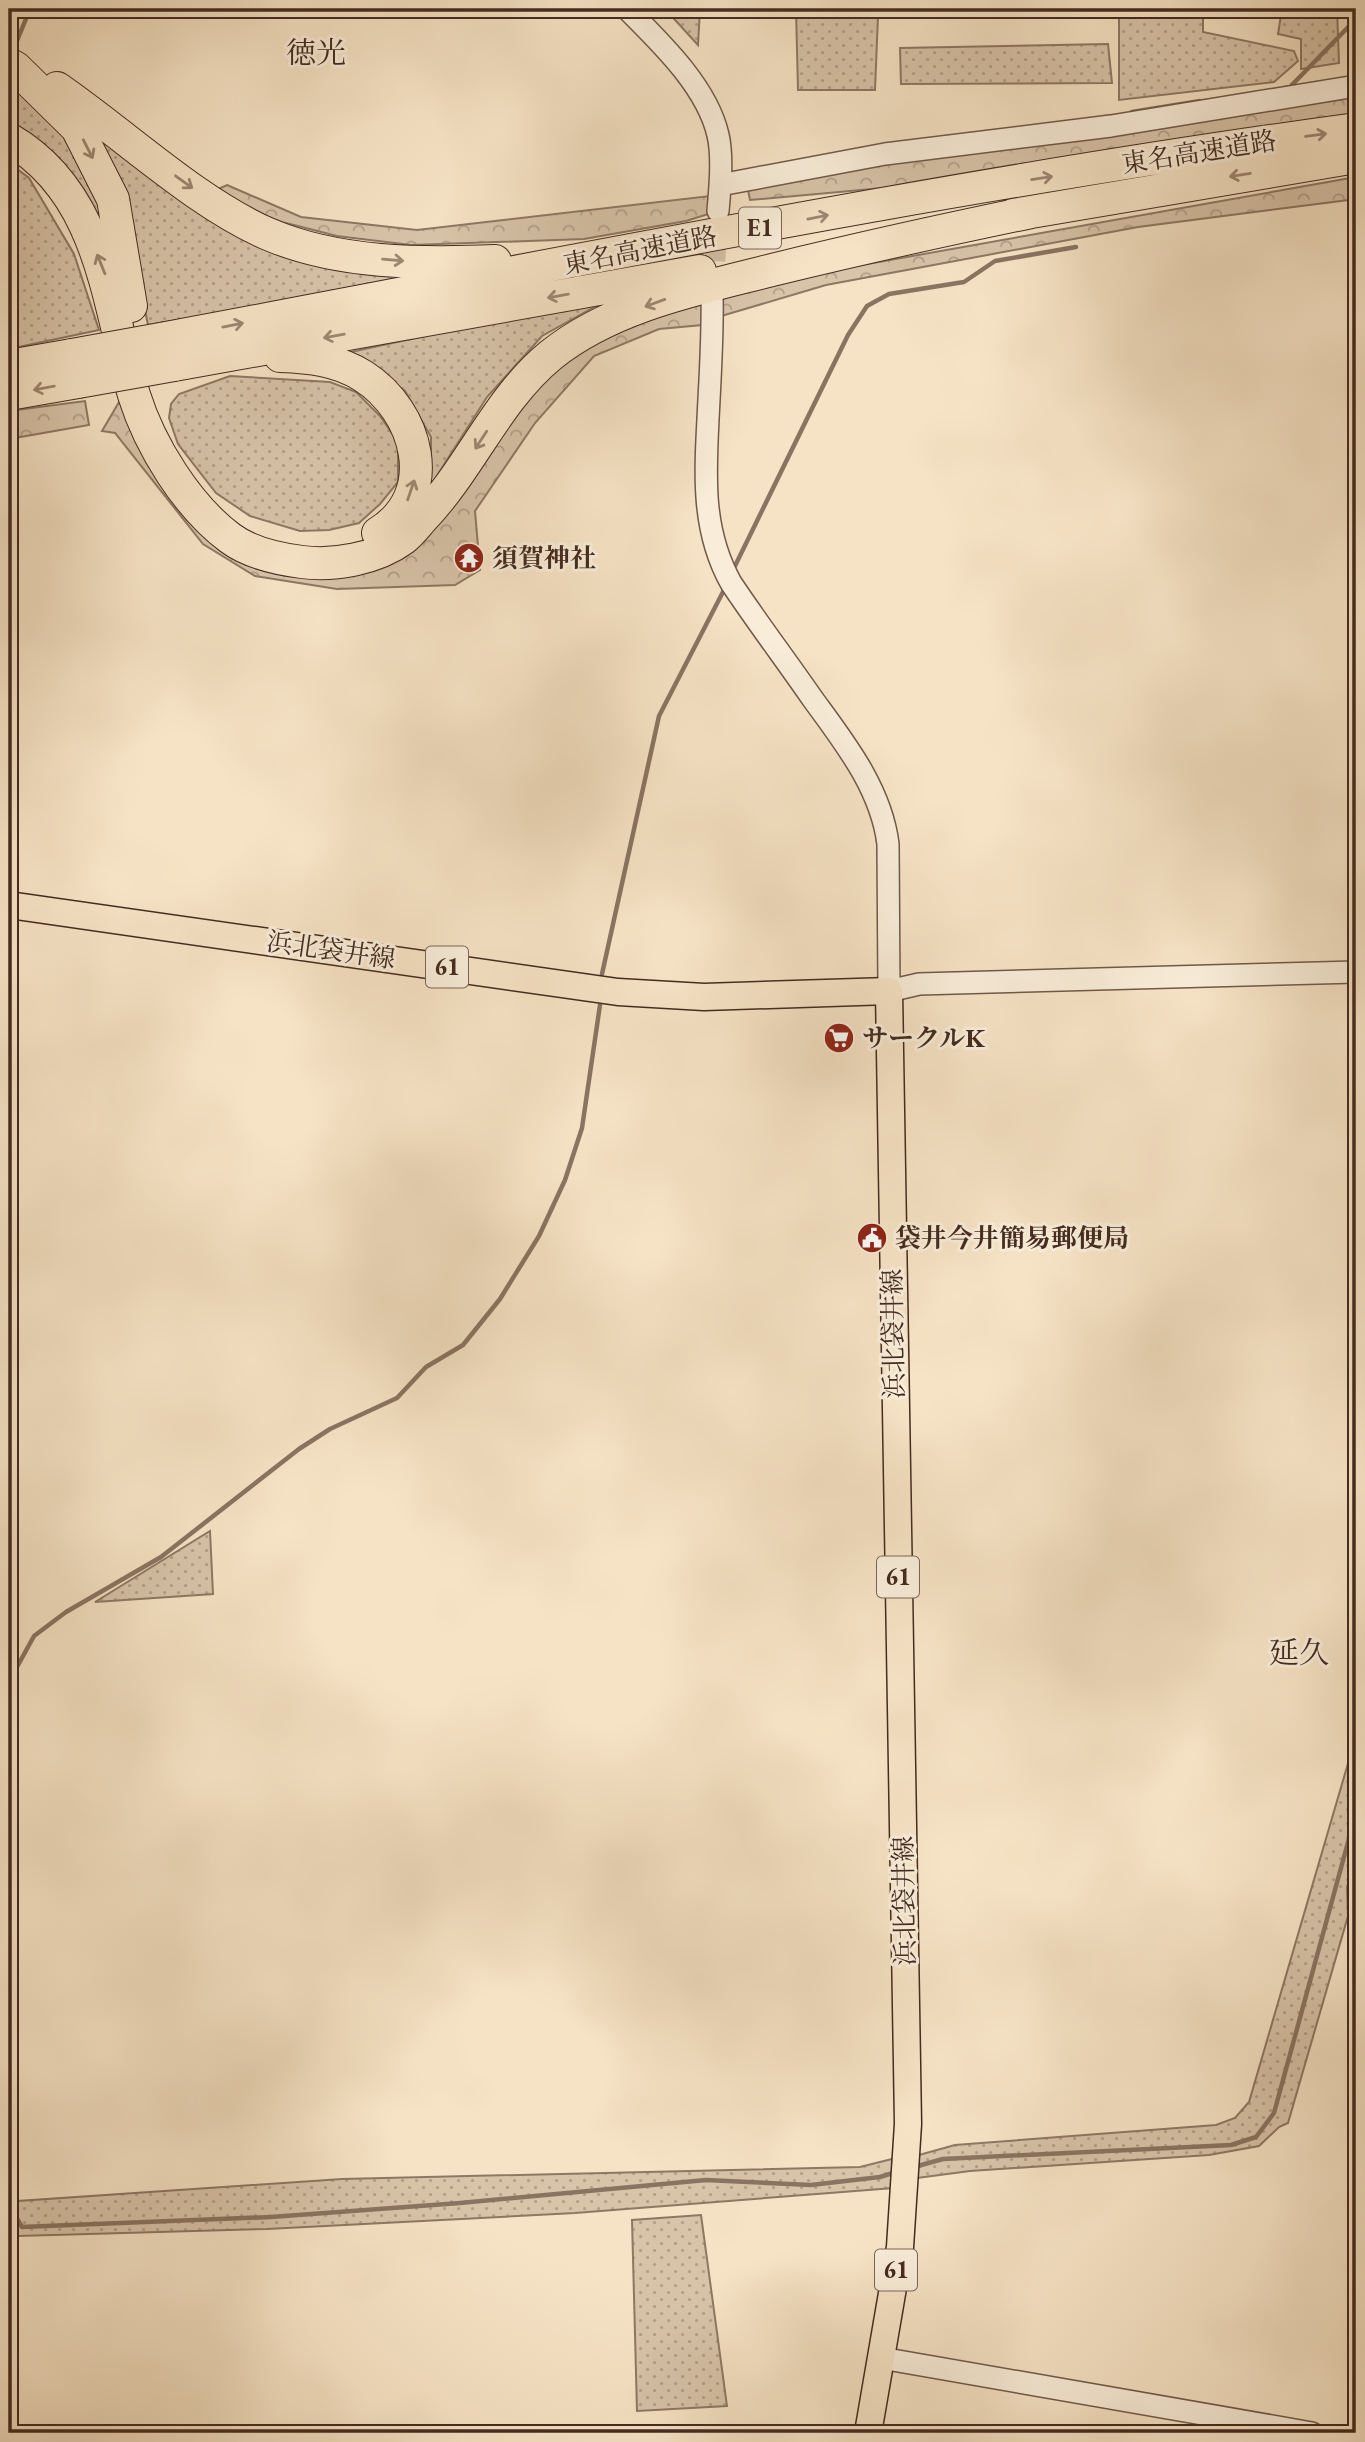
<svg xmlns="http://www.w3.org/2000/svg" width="1365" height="2442" viewBox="0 0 1365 2442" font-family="'EB Garamond','Noto Serif JP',serif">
  <defs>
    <pattern id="grass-dots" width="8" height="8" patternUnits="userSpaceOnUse" patternTransform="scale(1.75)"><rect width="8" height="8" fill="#d8c4a9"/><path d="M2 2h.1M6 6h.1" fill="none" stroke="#b19f89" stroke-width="1.8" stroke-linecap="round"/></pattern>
    <pattern id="forest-crowns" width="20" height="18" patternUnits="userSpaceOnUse" patternTransform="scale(1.75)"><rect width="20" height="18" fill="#d8c4a9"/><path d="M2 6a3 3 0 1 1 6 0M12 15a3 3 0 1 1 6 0" fill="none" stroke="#b19f89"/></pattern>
  </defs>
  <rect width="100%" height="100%" fill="#f6e3c5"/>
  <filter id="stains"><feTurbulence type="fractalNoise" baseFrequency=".00286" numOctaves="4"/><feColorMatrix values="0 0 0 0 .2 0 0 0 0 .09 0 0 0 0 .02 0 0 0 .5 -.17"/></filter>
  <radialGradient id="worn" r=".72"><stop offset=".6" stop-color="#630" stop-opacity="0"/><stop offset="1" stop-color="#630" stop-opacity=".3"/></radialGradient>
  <!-- grass -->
  <path fill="url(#grass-dots)" stroke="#8e7864" stroke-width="2" d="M665,9H700L698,45Z
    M796,9L878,16L875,90H798Z
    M1119,9H1203V32L1294,51L1298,61L1274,82L1119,100Z
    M1282,9H1337L1339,63L1301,69V39L1278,34Z
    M1108,44L1112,83L901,84L900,48Z
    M9,76L83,157L107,211L126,333L90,209L9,130Z
    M85,119L182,193L444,276L148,325L118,179Z
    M9,163L29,178L74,254L99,330L9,349Z
    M616,295L542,336L487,397L431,485V437L405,391L374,371L332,356Z
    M230,376L330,382L356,392L380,416L398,442V482L380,504L359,523L329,530L300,531L250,516L216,493L178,444L169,418L171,404L179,394Z
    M210,1531L213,1594L95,1602Z
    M1356,1736V1858L1347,1887L1348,1916L1288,2123L1279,2127L1259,2146L1209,2155L970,2171L917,2178L894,2188L575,2213L267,2229L18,2236V2201L342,2179L860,2167L900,2157L901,2160L955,2145L1216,2125L1235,2118L1249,2102Z
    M9,2212H13L16,2433H9Z
    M701,2215L727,2406L637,2411L632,2220Z"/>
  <!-- forest -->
  <path fill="url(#forest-crowns)" stroke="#8e7864" stroke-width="2" d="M1356,93V114L883,188L750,200L747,185Z
    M1356,177V199L1138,227L826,285L718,317L716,291Z
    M227,185L301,217L417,230L710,196L718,211L686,221L584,239L411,245L337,236L282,222L243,207L216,190Z
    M709,286L713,324L659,329L594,356L535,423L475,511L480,570L455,585L337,589L255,576L203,544L115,433L102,431L122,397L251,557L394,548L526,377Z
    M85,401L89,425L9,439V411Z"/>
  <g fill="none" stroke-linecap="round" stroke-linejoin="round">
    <!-- stream -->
    <path stroke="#8a7461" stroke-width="4.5" d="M12,53L30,9
      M1285,88L1290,87L1356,19
      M1132,112L1200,101
      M733,570L848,335L867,306L889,294L964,282L995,261L1076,247
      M602,974L659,716L725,588
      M9,1704L10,1684L17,1667L34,1636L66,1612L161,1557L299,1449L330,1429L397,1398L426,1367L463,1345L500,1299L539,1236L565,1180L582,1128L600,1005
      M9,1990L13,2212L22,2227L271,2217L460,2203L706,2180L811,2185L880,2177L896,2172
      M914,2167L943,2159L1231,2145L1256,2137L1274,2113L1356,1813"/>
    <!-- minor-tunnel -->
    <path stroke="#d2bea4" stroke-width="21" stroke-dasharray="21 10" stroke-linecap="butt" d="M713,292L717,223"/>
    <!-- minor casing -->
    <g stroke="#705949" stroke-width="24">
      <path id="minor" d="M627,9C661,43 707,87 718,135C723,156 720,189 718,211
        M720,185L885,154L1111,126L1356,86
        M712,294C713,336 710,378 708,419C705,477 702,531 731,583C757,622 785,659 812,698C844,742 881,788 888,844L889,991L919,984L1356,972
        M881,2358L1312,2433"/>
    </g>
    <!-- major casing -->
    <g stroke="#442b20" stroke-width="29">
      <path id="major" d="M9,905L618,992L704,997L889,991L908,2124L900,2247L868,2433"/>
    </g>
    <!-- highway casing -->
    <g stroke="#442b20" stroke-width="34">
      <path id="highway" d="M9,64L16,68L77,128L113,199L131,306
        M57,88C124,134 195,202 268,234C338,264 421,264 495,261
        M9,139C102,193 107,302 134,395C150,446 187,506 230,538C250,553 278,559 302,562C334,566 376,559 403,539C410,534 416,526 422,519C471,468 496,400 551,355C612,306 697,289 772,270C858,249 944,230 1031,212
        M1013,215L1356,157
        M166,338C562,264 957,183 1356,129
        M280,356C309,357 338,360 363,376C418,411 441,495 378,533
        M174,365L700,271
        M9,366L72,355
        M9,394L78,382"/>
    </g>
    <!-- minor -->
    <use href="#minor" stroke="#f9edd9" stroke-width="21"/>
    <!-- major -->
    <use href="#major" stroke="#f6e3c5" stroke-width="26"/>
    <!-- highway -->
    <use href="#highway" stroke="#f6e3c5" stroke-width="32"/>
    <!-- highway-bridge casing -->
    <g stroke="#442b20" stroke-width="34" stroke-linecap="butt">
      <path id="highway-bridge" d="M72,355L166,338
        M78,382L174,365"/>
    </g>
    <!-- highway-bridge -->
    <use href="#highway-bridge" stroke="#f6e3c5" stroke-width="32"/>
  </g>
  <!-- one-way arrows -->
  <defs><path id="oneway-shaft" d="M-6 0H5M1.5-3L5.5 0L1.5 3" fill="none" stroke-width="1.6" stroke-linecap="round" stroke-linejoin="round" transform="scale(1.75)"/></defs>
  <g stroke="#9d8772">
    <use href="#oneway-shaft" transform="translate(1316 135) rotate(-8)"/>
    <use href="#oneway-shaft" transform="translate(88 149) rotate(63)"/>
    <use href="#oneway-shaft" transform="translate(1240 175) rotate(171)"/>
    <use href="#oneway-shaft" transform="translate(1042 178) rotate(-9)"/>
    <use href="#oneway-shaft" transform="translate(184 182) rotate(36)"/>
    <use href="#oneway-shaft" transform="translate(818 217) rotate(-11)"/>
    <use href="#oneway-shaft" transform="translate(393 260) rotate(5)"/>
    <use href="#oneway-shaft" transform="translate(101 264) rotate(-112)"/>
    <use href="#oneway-shaft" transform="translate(558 296) rotate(170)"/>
    <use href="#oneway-shaft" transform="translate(655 303) rotate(160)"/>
    <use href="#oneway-shaft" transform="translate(233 325) rotate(-11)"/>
    <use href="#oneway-shaft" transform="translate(334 336) rotate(170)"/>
    <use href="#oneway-shaft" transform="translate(44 388) rotate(170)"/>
    <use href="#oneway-shaft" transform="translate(481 440) rotate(123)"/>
    <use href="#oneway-shaft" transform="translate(411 490) rotate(-71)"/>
  </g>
  <!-- icons -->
  <defs>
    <g id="temple-disc" transform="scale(1.575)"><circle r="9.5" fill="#8f2418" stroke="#f9edd9"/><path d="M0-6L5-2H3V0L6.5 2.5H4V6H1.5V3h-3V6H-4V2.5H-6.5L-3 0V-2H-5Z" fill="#fff"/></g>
    <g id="supermarket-disc" transform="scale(1.575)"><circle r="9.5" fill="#8f2418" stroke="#f9edd9"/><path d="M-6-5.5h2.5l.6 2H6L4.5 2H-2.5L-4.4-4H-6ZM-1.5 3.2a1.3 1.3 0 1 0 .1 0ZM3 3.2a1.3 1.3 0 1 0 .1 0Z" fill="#fff"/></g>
    <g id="civic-disc" transform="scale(1.575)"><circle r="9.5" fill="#8f2418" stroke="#f9edd9"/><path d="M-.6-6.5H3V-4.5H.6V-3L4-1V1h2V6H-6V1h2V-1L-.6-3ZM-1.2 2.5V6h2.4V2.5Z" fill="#fff"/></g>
  </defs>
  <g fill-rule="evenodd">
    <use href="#temple-disc" x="469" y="558"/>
    <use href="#supermarket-disc" x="839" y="1038"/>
    <use href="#civic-disc" x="872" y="1238"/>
  </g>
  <g text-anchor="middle" stroke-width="6" stroke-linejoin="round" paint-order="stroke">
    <!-- shield labels -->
    <g fill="#f9edd9" stroke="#7a6558" stroke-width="2">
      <rect x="739" y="207.5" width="42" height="41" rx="5"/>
      <rect x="426" y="946.5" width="42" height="41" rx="5"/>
      <rect x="877" y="1556.5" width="42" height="41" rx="5"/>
      <rect x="875" y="2249.5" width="42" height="41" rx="5"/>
    </g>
    <g font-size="24" font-weight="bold" fill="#442b20">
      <text x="760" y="236">E1</text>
      <text x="447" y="975">61</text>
      <text x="898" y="1585">61</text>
      <text x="896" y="2278">61</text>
    </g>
    <!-- street labels -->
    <g font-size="26" fill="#442b20" stroke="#f9edd9">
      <text transform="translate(1199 152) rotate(-9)" y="9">東名高速道路</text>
      <text transform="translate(640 250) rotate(-11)" y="9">東名高速道路</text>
      <text transform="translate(331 950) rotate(8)" y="9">浜北袋井線</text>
      <text transform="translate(893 1334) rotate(-91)" y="9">浜北袋井線</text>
      <text transform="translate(904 1901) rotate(-91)" y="9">浜北袋井線</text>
    </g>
    <!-- poi labels -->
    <g font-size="26" font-weight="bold" fill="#442b20" stroke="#f9edd9" text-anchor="start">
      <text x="492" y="567">須賀神社</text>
      <text x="862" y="1047">サークルK</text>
      <text x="895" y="1247">袋井今井簡易郵便局</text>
    </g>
    <!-- quarter labels -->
    <g font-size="30" fill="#442b20" stroke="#f9edd9">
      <text x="316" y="63">徳光</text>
      <text x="1299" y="1663">延久</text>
    </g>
  </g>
  <!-- margin -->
  <rect width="1365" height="2442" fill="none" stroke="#f6e3c5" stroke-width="35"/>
  <rect x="10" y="10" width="1344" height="2421" fill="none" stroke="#442b20" stroke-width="3.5"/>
  <rect x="18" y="18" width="1330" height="2407" fill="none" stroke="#442b20" stroke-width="2"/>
  <rect width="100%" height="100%" filter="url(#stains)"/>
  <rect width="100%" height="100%" fill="url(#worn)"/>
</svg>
